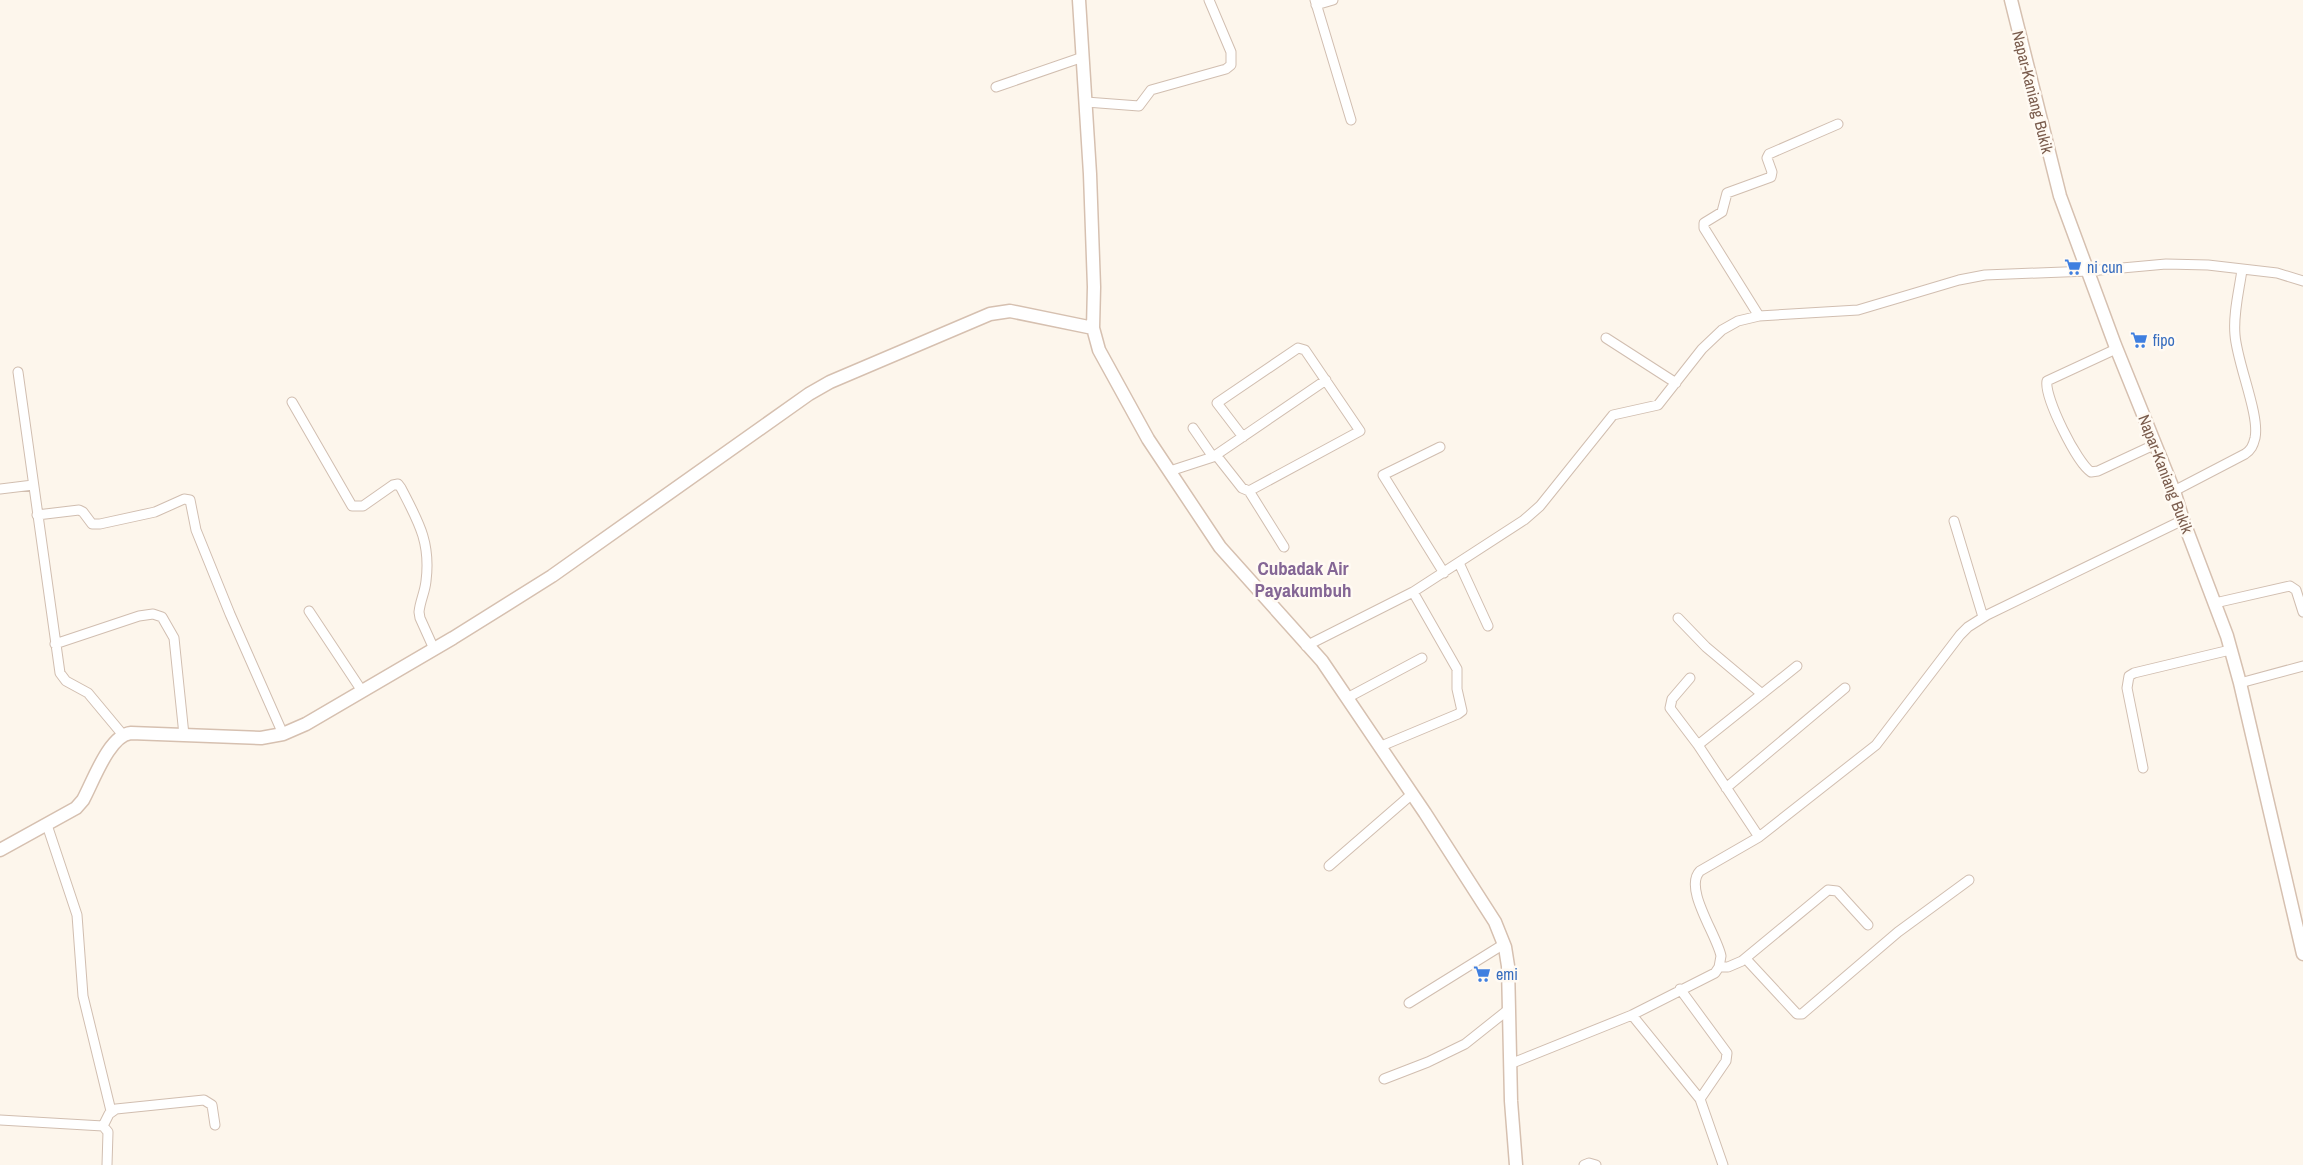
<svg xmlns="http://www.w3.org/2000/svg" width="2303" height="1165" viewBox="0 0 2303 1165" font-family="'Archivo Narrow',sans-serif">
  <rect width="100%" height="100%" fill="#fdf6ec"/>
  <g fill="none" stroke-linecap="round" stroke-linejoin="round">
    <!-- street casing -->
    <g stroke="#d1beb0" stroke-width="11">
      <path id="street" d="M1315,0L1351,120
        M1316,5L1333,0
        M996,87L1083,57
        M1086,102L1139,106L1151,90L1226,69L1231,65V52L1209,0
        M1759,316L1704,228V223L1722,212L1727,193L1771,177L1772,172L1767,158L1769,154L1838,124
        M1606,338L1676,383
        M2116,349L2047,381C2044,397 2077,463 2091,472L2098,471L2156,444
        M18,372L60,673L66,681L88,693L123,735
        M292,402L352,506H363L393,485L398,484L401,488C418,521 431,542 426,581C425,592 420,601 419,612L420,618L434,649
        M1193,428L1213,457
        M1440,447L1383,475L1444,573
        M1216,455L1242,488L1249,491L1360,431L1305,350L1298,348L1217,403L1243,437
        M1170,471L1213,457L1326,380
        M0,489L33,485
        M1249,491L1284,547
        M2174,491L2245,454C2251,450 2253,446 2255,438C2260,415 2237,363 2235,335C2233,314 2239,291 2242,270
        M37,515L79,510L83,512L92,524H100L155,512L184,499L190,500L196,530L230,614L283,734
        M1954,521L1983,617
        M1459,563L1488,626
        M2215,603L2290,586L2296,590L2303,612
        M309,611L362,691
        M1678,618L1706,647L1762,694
        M55,644L139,616L153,614L162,617L174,638L184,735
        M1306,646L1413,592L1524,520L1540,506L1613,415L1658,405L1702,349L1722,330L1738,321L1759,316L1858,310L1959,280L1985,275L2089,271L2166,264L2208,265L2277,273L2303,281
        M1690,678L1672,699L1670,708L1698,745L1759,837
        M2240,683L2303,666
        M1347,698L1422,658
        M1698,745L1797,666
        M1379,747L1458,714L1462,711L1457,689V669L1413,592
        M2143,768L2127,688L2129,676L2134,673L2230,650
        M1726,788L1845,688
        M47,825L77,915L83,996L111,1111
        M1329,866L1412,794
        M1746,959L1797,1014H1802L1898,932L1969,880
        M1719,967H1728L1742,961L1828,890L1837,891L1868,925
        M1680,989L1727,1053L1726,1061L1700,1099
        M1409,1003L1504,944
        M1632,1015L1700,1099L1723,1165
        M1510,1064L1632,1015L1715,973L1719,967L1721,956C1717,935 1683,888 1700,871L1759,837L1876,745L1960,635L1968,627L1987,615L2183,520
        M1384,1079L1428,1062L1465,1044L1509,1009
        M0,1120L103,1126L108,1132L107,1165
        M103,1126L109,1114L116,1109L204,1100L212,1105L215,1125
        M1584,1165L1589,1163L1596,1165"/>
    </g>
    <!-- secondary casing -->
    <g stroke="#d6c0b0" stroke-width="15">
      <path id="secondary" d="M1079,0L1090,174L1094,287L1093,328L1099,350L1148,439L1220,547L1322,661L1425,813L1495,922L1505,947L1508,966L1511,1101L1516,1165
        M2011,0L2060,196L2115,345L2174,491L2183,520L2227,636L2240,683L2303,954
        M0,850L76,808L83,800C93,782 109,735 131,733L261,738L283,734L306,724L453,638L552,576L809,394L830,382L990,314L1010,311L1093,328"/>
    </g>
    <!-- street -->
    <use href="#street" stroke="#fff" stroke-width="9"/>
    <!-- secondary -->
    <use href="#secondary" stroke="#fff" stroke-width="12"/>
  </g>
  <!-- icons -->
  <defs>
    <g id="supermarket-bare" transform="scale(1.35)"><path d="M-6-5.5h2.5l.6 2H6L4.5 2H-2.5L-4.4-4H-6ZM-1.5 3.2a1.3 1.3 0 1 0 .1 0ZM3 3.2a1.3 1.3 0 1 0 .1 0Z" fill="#3f7fe0" stroke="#fffaf3" stroke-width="2.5" paint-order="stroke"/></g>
  </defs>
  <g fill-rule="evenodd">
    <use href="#supermarket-bare" x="2073" y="267"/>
    <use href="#supermarket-bare" x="2139" y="340"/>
    <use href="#supermarket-bare" x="1482" y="974"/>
  </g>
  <g text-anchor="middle" stroke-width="5" stroke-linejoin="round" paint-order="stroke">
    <!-- street labels -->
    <g font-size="16" fill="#7a5c4d" stroke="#fffaf3">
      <text transform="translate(2033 92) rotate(76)" y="6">Napar-Kaniang Bukik</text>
      <text transform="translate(2166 474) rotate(69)" y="6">Napar-Kaniang Bukik</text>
    </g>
    <!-- shop labels -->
    <g font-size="16" fill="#366cbe" stroke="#fffaf3" text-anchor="start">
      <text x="2087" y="273">ni cun</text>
      <text x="2153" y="346">fipo</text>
      <text x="1496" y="980">emi</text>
    </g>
    <!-- quarter labels -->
    <g font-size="19" font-weight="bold" fill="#846695" stroke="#fffaf3">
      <text x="1303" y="575">Cubadak Air<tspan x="1303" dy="22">Payakumbuh</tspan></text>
    </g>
  </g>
</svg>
